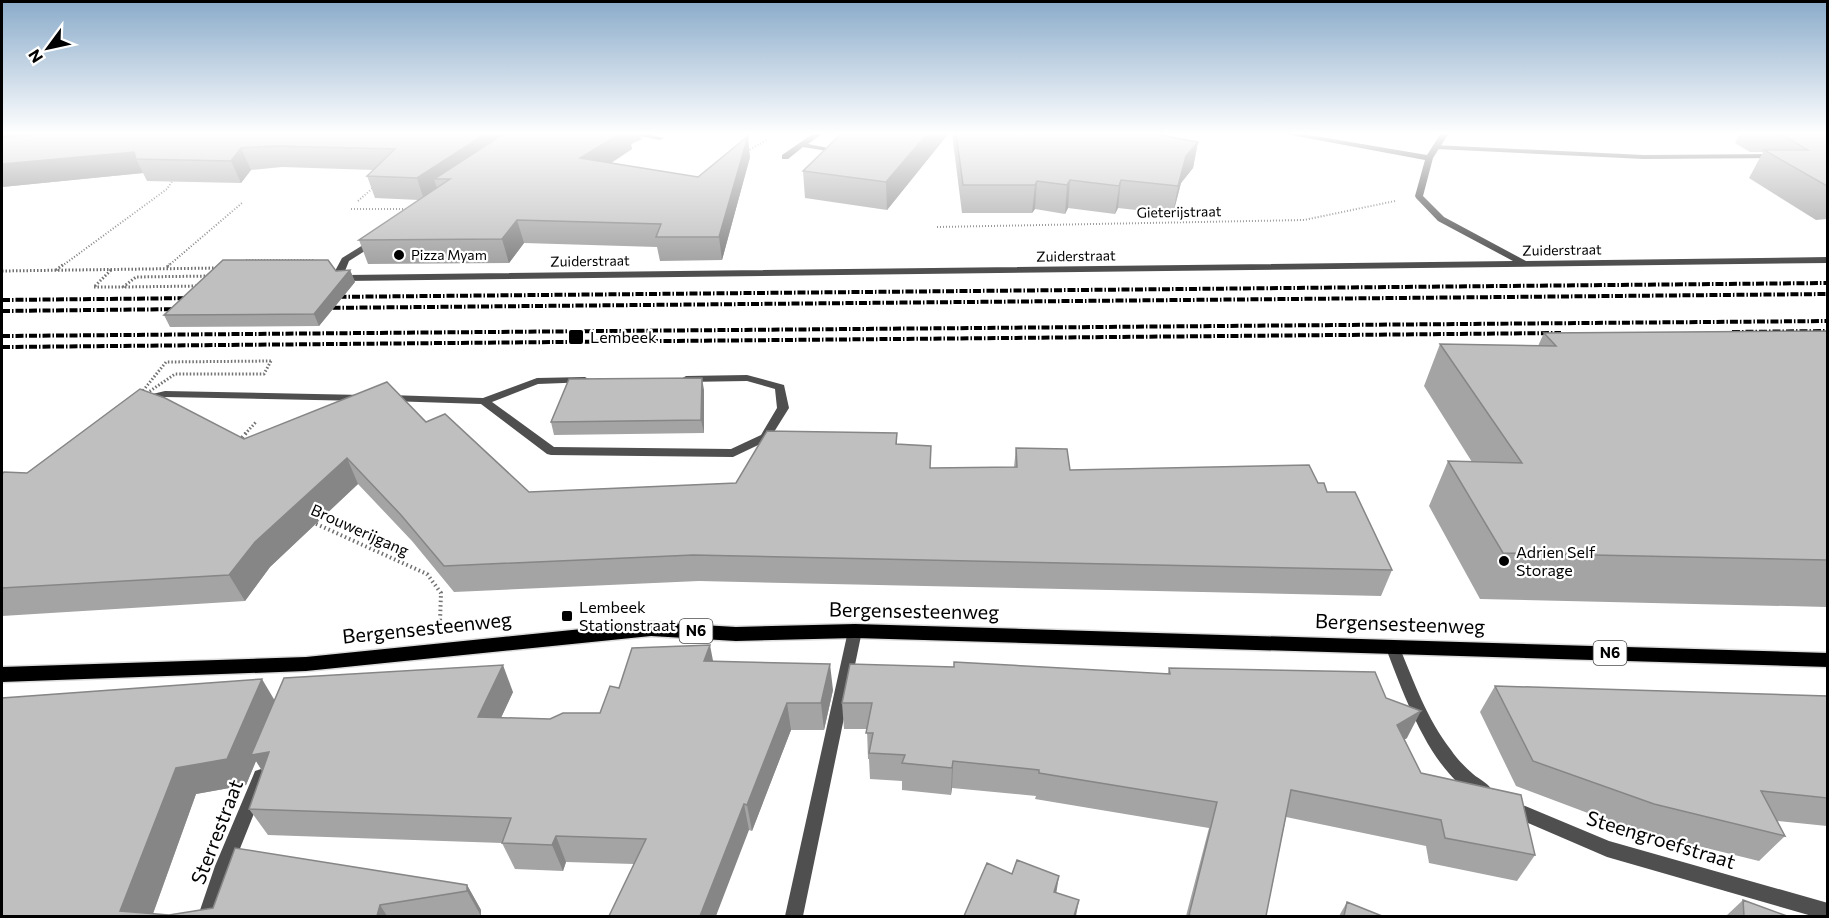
<svg xmlns="http://www.w3.org/2000/svg" width="1829" height="918" viewBox="0 0 1829 918" font-family="Commissioner,sans-serif">
  <rect width="100%" height="100%" fill="#fff"/>
  <g fill="none" stroke-linecap="round" stroke-linejoin="round">
    <!-- primary casing -->
    <g stroke="#dbdbdb" stroke-width="3">
      <path id="primary" d="M651,622L736,627L855,624L1828,653V667L855,638L736,641L651,636L306,671L2,682V667L306,657Z"/>
    </g>
    <!-- path-far2 -->
    <path stroke="#717171" stroke-width="2" stroke-dasharray="1 2" stroke-linecap="butt" d="M747,151L767,140
      M358,201L375,186
      M351,209H408
      M937,227L1304,220L1395,201
      M241,263L246,260H314
      M62,266L167,189L175,177
      M168,266L242,203"/>
    <!-- path-far1 -->
    <path stroke="#717171" stroke-width="3" stroke-dasharray="1.5 2" stroke-linecap="butt" d="M167,267L170,264
      M56,270L64,264
      M2,271L219,268
      M95,286L112,269
      M200,286L123,287L136,277L212,276
      M94,287H123
      M271,361L264,374H175L134,402L166,362Z
      M245,434L256,422"/>
    <!-- path -->
    <path stroke="#717171" stroke-width="4" stroke-dasharray="1.5 3" stroke-linecap="butt" d="M239,441L247,432
      M312,522L427,574L441,593L440,622"/>
    <!-- service -->
    <path fill="#4f4f4f" fill-rule="evenodd" d="M624,133H643L664,138L660,140Z
      M814,133H823L808,144L844,151L840,153L803,147L788,159H782V155Z
      M1434,145L1644,155L1777,154L1781,156L1777,158L1644,159L1437,149H1434Z
      M747,375L784,385L789,408L769,440L733,457L551,455L547,454L481,404L389,401L383,398L389,395L483,398L537,378L585,377L590,380L589,382L538,384L492,402L554,447L731,449L761,435L777,408L775,389L747,381L686,382L681,379L686,376Z
      M165,391L363,395L369,398L363,401L165,397L144,402L138,399L140,397Z
      M855,625L860,627L862,631L803,916H785L848,631L850,627Z"/>
    <!-- minor -->
    <path fill="#4f4f4f" fill-rule="evenodd" d="M1280,133H1297L1427,155L1441,133H1449L1433,158L1423,196L1444,217L1526,261L1828,257V263L344,281L341,280L335,271L342,258L376,237L380,240L379,242L349,261L345,271L347,275L1513,261L1438,221L1416,198L1415,196L1425,160Z
      M1392,640L1397,642L1399,646C1414,682 1427,719 1451,750C1457,759 1465,767 1473,774C1480,780 1489,783 1493,792L1491,797L1485,800C1432,780 1404,694 1385,646L1387,642Z
      M261,769L267,771L269,776L233,866L216,916H198L215,866L253,776L255,771Z
      M1513,801L1609,841L1828,903V916H1812L1607,857L1507,814L1504,809L1507,804Z"/>
    <!-- primary -->
    <use href="#primary" fill="#000" fill-rule="evenodd"/>
    <!-- rail -->
    <path stroke="#000" stroke-width="4" stroke-dasharray="8 2 1.5 2" stroke-linecap="butt" d="M325,297L1828,283
      M2,300L199,298
      M319,308L1828,294
      M2,311L187,309
      M1732,332L1828,331
      M2,336L1828,321
      M2,347L1561,333"/>
  </g>
  <!-- wall -->
  <path fill="#a4a4a4" d="M2,133L642,139L631,144L632,149L611,163L698,177L750,157L722,260L660,261L657,247L524,243L509,263L368,264L359,240L419,200L375,198L367,176L374,170L282,167L251,170L241,183L147,181L143,173L2,187Z
    M949,133L887,210L805,198L803,171Z
    M952,133H1150L1198,142L1193,168L1181,183L1173,214L1118,208L1115,214L1068,208L1065,214L1035,209L1032,213H962Z
    M1740,133H1827V219L1816,220L1749,178L1763,152H1750L1735,143Z
    M350,270L355,282L319,326L170,327L164,315L336,271Z
    M1827,331V607L1480,599L1429,506L1448,461L1472,462L1424,386L1440,344L1538,346L1544,333Z
    M704,390V433L554,435L551,422Z
    M426,422L529,492L736,483L897,433V444L931,468L1014,467L1016,448L1070,470L1318,483L1327,492L1392,570L1381,596L699,581L454,592L412,541L358,484L270,567L245,601L2,616V474L27,473L244,439Z
    M713,661L833,690L824,730H791L752,831L749,830L634,864L566,862L563,871L515,869L502,843L268,835L249,809L262,771L256,761L246,785L196,794L153,914L169,915L467,885L481,910V916H2L275,700L513,692L501,718L550,719L600,713L619,688Z
    M1169,668L1386,698L1407,738L1404,740L1421,773L1535,855L1517,881L1429,863L1426,846L1286,817L1266,916H1186L1209,828L1035,799L1036,796L952,788L951,795L902,790V781L870,779L869,759H868L867,729H844L842,703L1168,673Z
    M1495,686L1827,696V826L1777,821L1785,836L1759,861L1633,830L1516,786L1480,712Z
    M1743,900L1787,916H1726Z
    M1347,902L1382,916H1339Z"/>
  <!-- shaded-wall -->
  <path fill="#868686" d="M2,133H198L2,153Z
    M487,133H524L450,179H434L438,191L424,200L417,178Z
    M621,133H641L642,139L631,144L632,149L585,180L580,158Z
    M928,133H949L887,210L886,182Z
    M748,136L750,157L722,260L719,237Z
    M1198,142L1193,168L1181,183L1173,214L1178,186L1186,156Z
    M241,148L251,170L241,183L231,161Z
    M134,152L136,159L143,173L2,187V164Z
    M1070,180L1068,208L1065,214L1067,185Z
    M1121,180L1118,208L1115,214L1119,186Z
    M1037,181L1035,209L1032,213L1035,185Z
    M517,220L524,243L509,263L502,239Z
    M350,270L355,282L319,326L314,314Z
    M702,378L704,390V433L701,420Z
    M347,458L358,484L270,567L245,601L229,575L255,542Z
    M710,645L715,671L704,661Z
    M830,664L833,690L824,730L821,703Z
    M503,665L513,692L489,743L478,717Z
    M262,679L278,706L269,781L256,761L246,785L196,794L152,916L120,911L176,768Z
    M787,703L791,730L752,831L747,805Z
    M1421,711L1407,738L1383,752L1397,725Z
    M953,761L952,788L951,795L952,768Z
    M744,804L749,830L716,916H700Z
    M556,836L566,862L563,871L552,845Z
    M1059,876L1055,901L1054,892Z
    M467,885L481,910V916L467,891Z
    M1079,900L1076,916H1074Z
    M380,905L387,916H377Z"/>
  <!-- building -->
  <path fill="#bfbfbf" stroke="#868686" stroke-width="1.5" d="M52,133H487L417,178L367,176L395,149L273,146L241,148L231,161L136,159L134,152L2,164V138Z
    M505,133H621L580,158L698,177L748,136L719,237H656L661,224L517,220L502,239L359,240L450,179H434Z
    M842,133H928L886,182L803,171Z
    M956,133H1150L1198,142L1186,156L1178,186L1121,180L1119,186L1070,180L1067,185L1037,181L1035,185H963Z
    M1779,133H1827V186L1764,150H1808Z
    M223,260H328L336,271L350,270L314,314L164,315Z
    M1827,331V560L1503,553L1448,461L1522,463L1440,344L1556,346L1544,333Z
    M702,378L701,420L551,422L569,379Z
    M387,382L426,422L445,414L529,492L736,483L767,431L897,433L896,444L931,446L930,468L1017,467L1016,448L1067,449L1070,470L1309,465L1318,483H1324L1327,492H1355L1392,570L693,555L444,566L401,515L347,458L255,542L229,575L2,588V474L4,472L27,473L140,389L165,398L244,439Z
    M710,645L704,661L830,664L821,703H787L747,805L744,804L700,916H609L646,839L556,836L552,845L502,843L511,818L249,809L269,752L251,755L284,678L503,665L478,717L550,719L563,713H600L610,686L619,688L632,648Z
    M954,662L1170,674L1169,668L1375,672L1386,698L1421,711L1397,725L1421,773L1521,795L1535,855L1445,838L1441,820L1291,790L1266,916H1192L1189,915L1217,802L1039,773V770L953,761L952,768L902,763L905,755L869,753L873,733H866L872,703H842L850,664L954,667Z
    M262,679L227,759L176,768L120,911L169,915L213,908L235,848L467,885V891L380,905L377,916H2V698Z
    M1495,686L1827,696V798L1761,791L1785,836L1654,804L1533,761Z
    M1017,860L1059,876L1054,892L1079,900L1074,916H964L987,863L1012,874Z
    M1743,900L1787,916H1744Z
    M1347,902L1382,916H1344Z"/>
  <!-- sky -->
  <linearGradient id="sky" x2="0" y2="1"><stop stop-color="#8aabca"/><stop offset="0.51" stop-color="#fff"/><stop offset="1" stop-color="#fff" stop-opacity="0"/></linearGradient>
  <rect width="1829" height="262" fill="url(#sky)"/>
  <!-- markers -->
  <g fill="#000" stroke="#fff" stroke-width="2">
    <circle cx="399" cy="255" r="6"/>
    <rect x="568" y="329" width="16" height="16" rx="3"/>
    <circle cx="1504" cy="561" r="6"/>
    <rect x="561" y="610" width="12" height="12" rx="3"/>
  </g>
  <g text-anchor="middle" stroke-width="4.5" stroke-linejoin="round" paint-order="stroke">
    <!-- far-street labels -->
    <g font-size="14" fill="#000" stroke="#fff">
      <text transform="translate(1179 212) rotate(-1)" y="5">Gieterijstraat</text>
      <text transform="translate(1562 250) rotate(-1)" y="5">Zuiderstraat</text>
      <text transform="translate(1076 256) rotate(-1)" y="5">Zuiderstraat</text>
      <text transform="translate(590 261) rotate(-1)" y="5">Zuiderstraat</text>
    </g>
    <!-- far-poi labels -->
    <g font-size="14" fill="#000" stroke="#fff" text-anchor="start">
      <text x="411" y="260">Pizza Myam</text>
    </g>
    <!-- shield labels -->
    <g fill="#fff" stroke="#4c4c4c" stroke-width="1.5">
      <rect x="679.5" y="619" width="33" height="24" rx="4.5"/>
      <rect x="1593.5" y="641" width="33" height="24" rx="4.5"/>
    </g>
    <g font-size="15" font-weight="bold" fill="#000">
      <text x="696" y="636">N6</text>
      <text x="1610" y="658">N6</text>
    </g>
    <!-- poi labels -->
    <g font-size="16" fill="#000" stroke="#fff" text-anchor="start">
      <text x="590" y="343">Lembeek</text>
      <text x="1516" y="558">Adrien Self<tspan x="1516" dy="18">Storage</tspan></text>
      <text x="579" y="613">Lembeek<tspan x="579" dy="18">Stationstraat</tspan></text>
    </g>
    <!-- street labels -->
    <g font-size="16" fill="#000" stroke="#fff">
      <text transform="translate(360 530) rotate(24)" y="6">Brouwerijgang</text>
    </g>
    <!-- near-street labels -->
    <g font-size="20" fill="#000" stroke="#fff">
      <text transform="translate(914 611) rotate(1)" y="7">Bergensesteenweg</text>
      <text transform="translate(1400 624) rotate(2)" y="7">Bergensesteenweg</text>
      <text transform="translate(427 628) rotate(-6)" y="7">Bergensesteenweg</text>
      <text transform="translate(217 832) rotate(-69)" y="7">Sterrestraat</text>
      <text transform="translate(1661 840) rotate(17)" y="7">Steengroefstraat</text>
    </g>
  </g>
  <!-- border -->
  <rect width="1829" height="918" fill="none" stroke="#000000" stroke-width="6"/>
  <!-- north arrow -->
  <g transform="translate(48 48) rotate(237)" stroke="#ffffff" stroke-width="4.5" paint-order="stroke">
  <path d="M0-4.5L10 22L0 15L-10 22Z" fill="#000000"/>
  <text y="-9" font-size="16" font-weight="bold" text-anchor="middle" fill="#000000">N</text>
  </g>
</svg>
